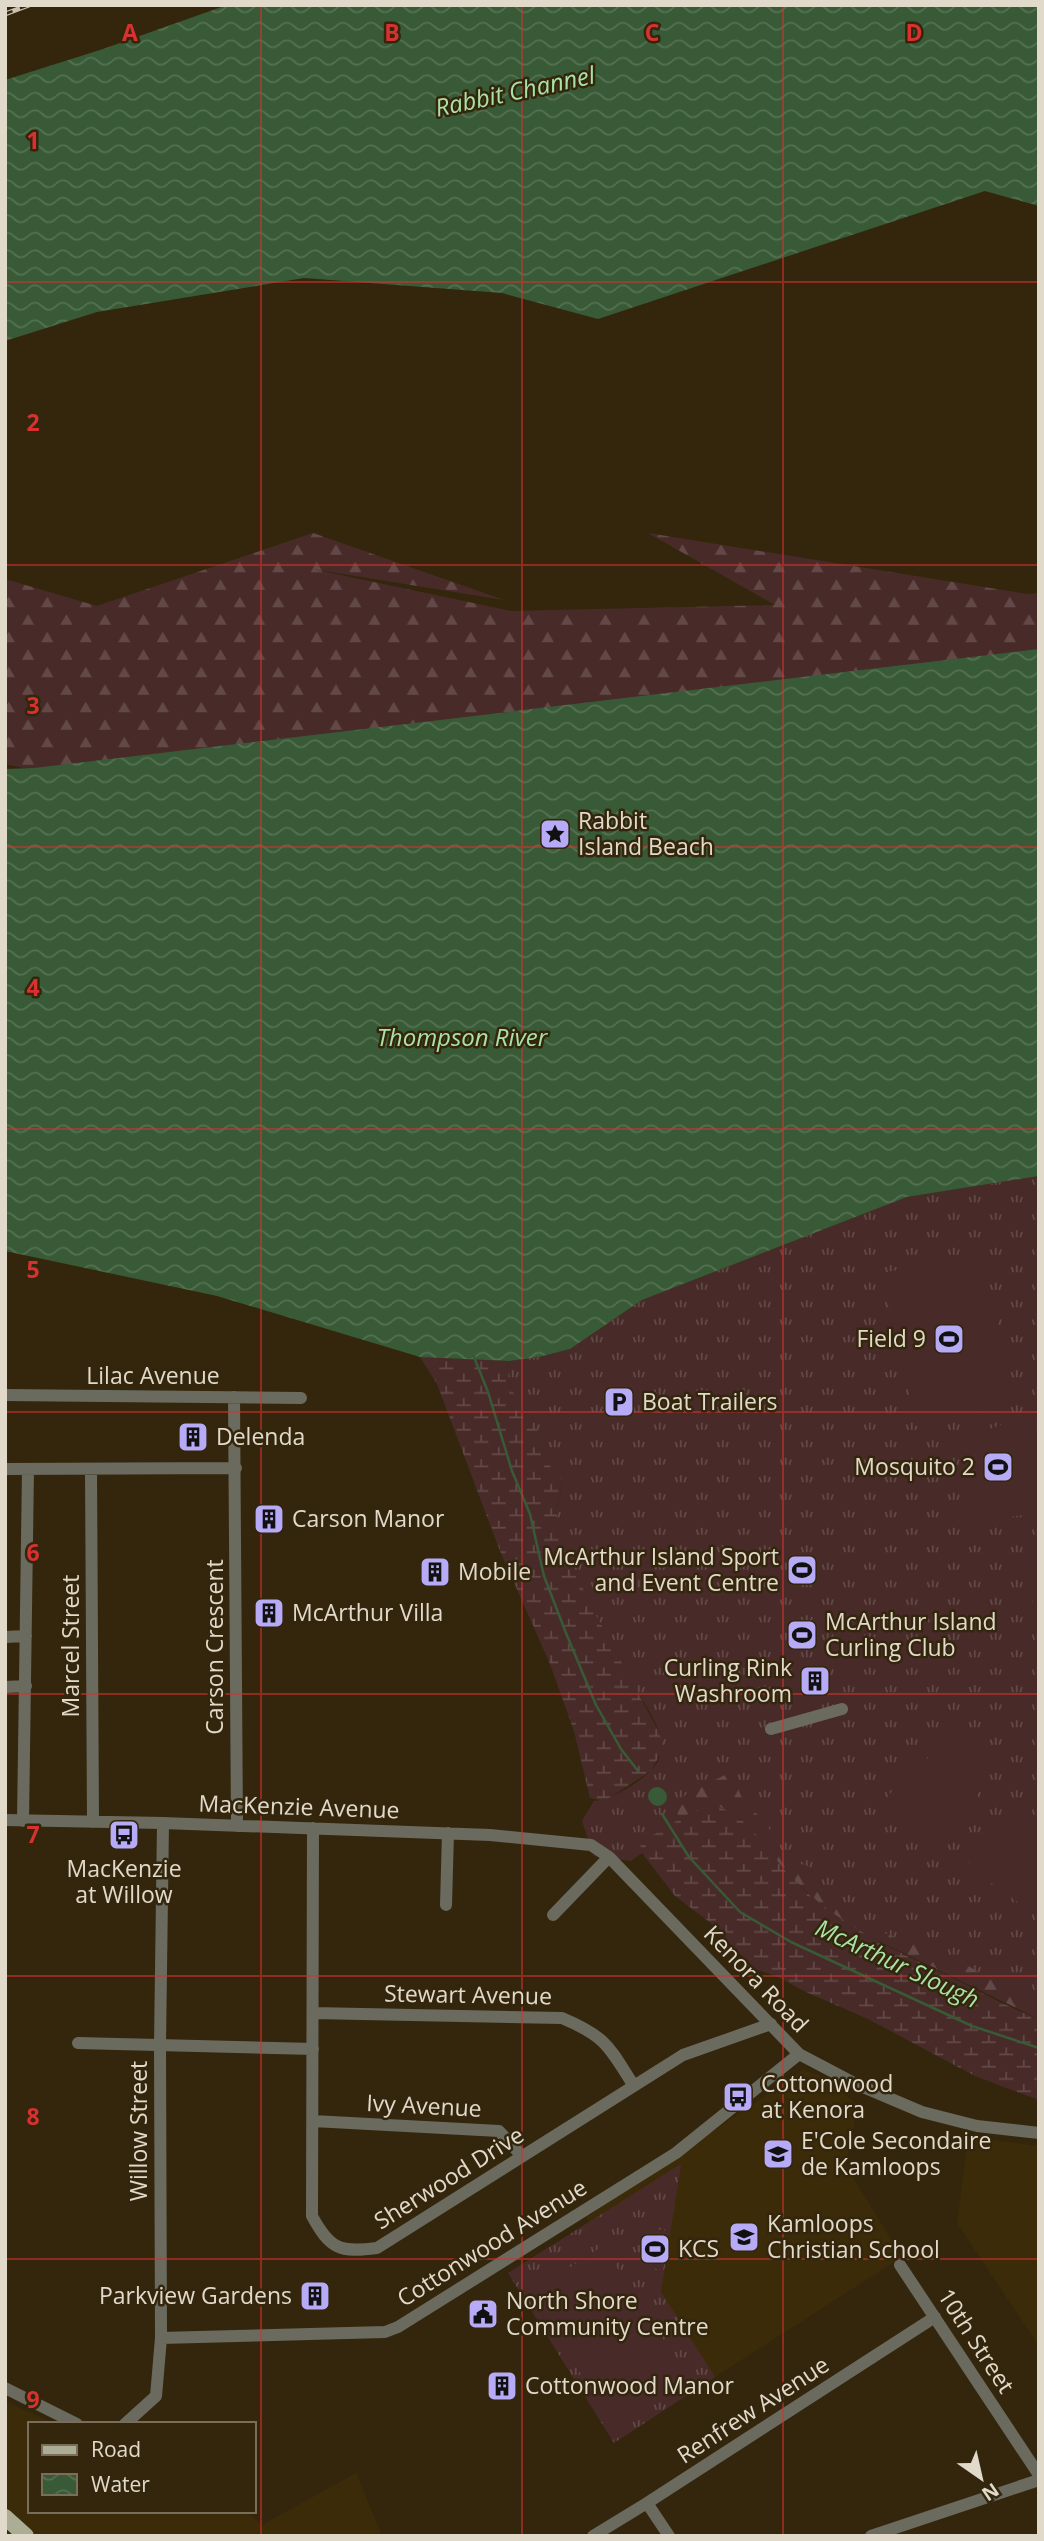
<svg xmlns="http://www.w3.org/2000/svg" width="1044" height="2541" viewBox="0 0 1044 2541" font-family="'Open Sans',sans-serif">
  <defs>
    <pattern id="grass-tufts" width="24" height="20" patternUnits="userSpaceOnUse" patternTransform="scale(1.75)"><rect width="24" height="20" fill="#482b29"/><path d="M3 7l-1-3M5 7V3M7 7l1-3M15 17l-1-3M17 17v-4M19 17l1-3" fill="none" stroke="#624947"/></pattern>
    <pattern id="forest-firs" width="22" height="20" patternUnits="userSpaceOnUse" patternTransform="scale(1.75)"><rect width="22" height="20" fill="#482b29"/><path d="M5 1l3.5 6h-7zM16 11l3.5 6h-7z" fill="#624947"/></pattern>
    <pattern id="wetland-marsh" width="20" height="14" patternUnits="userSpaceOnUse" patternTransform="scale(1.75)"><rect width="20" height="14" fill="#482b29"/><path d="M1 5h8M5 5V1M11 12h8M15 12V8" fill="none" stroke="#624947"/></pattern>
    <pattern id="water-waves" width="16" height="10" patternUnits="userSpaceOnUse" patternTransform="scale(1.75)"><rect width="16" height="10" fill="#385a36"/><path d="M0 5q4-4 8 0t8 0" fill="none" stroke="#547152"/></pattern>
  </defs>
  <rect width="100%" height="100%" fill="#33260d"/>
  <!-- built -->
  <path fill="#3b2b09" d="M803,2070L824,2077L858,2105L846,2166L902,2257L698,2388L586,2217Z
    M968,2137L1039,2146V2346L957,2223Z
    M5,2401L55,2424H30V2511H246L262,2525L356,2473L381,2533L375,2536H5Z"/>
  <!-- grass -->
  <path fill="url(#grass-tufts)" d="M1039,1176V2019L863,1933L773,1857L740,1818L682,1819L641,1843L642,1853L631,1861L594,1856L582,1821L594,1801C611,1801 653,1776 659,1759C661,1754 661,1739 659,1733C656,1718 639,1695 631,1682C607,1639 566,1569 557,1522C555,1508 561,1493 563,1480L552,1471L531,1412L516,1399L508,1380L509,1361L539,1357L570,1349L642,1300L907,1197Z
    M681,2164L661,2292L715,2377L614,2443L508,2273Z"/>
  <!-- forest -->
  <path fill="url(#forest-firs)" d="M313,533L504,600L312,569L511,611L775,605L648,533L1027,594L1039,593V671L209,808L5,764V579L97,606Z
    M725,1775L736,1783L741,1796L754,1812L761,1817L770,1830L776,1850L790,1863L806,1865L818,1875L820,1886L829,1896L848,1904L865,1922L878,1930L905,1942L921,1943L944,1964L968,1966L999,1984L1018,1985L1023,1995L1039,2001V2019L863,1933L828,1911L792,1878L740,1818L728,1811L720,1807L703,1808L690,1813L682,1819L678,1815L675,1803L709,1777L715,1780Z"/>
  <!-- wetland -->
  <path fill="url(#wetland-marsh)" d="M420,1357L509,1361L508,1380L516,1398L531,1412L552,1471L563,1480L557,1507V1522L570,1560L591,1606L659,1732L663,1749L651,1771L604,1801L590,1798L574,1731L550,1664L500,1551L437,1384Z
    M711,1805C749,1813 768,1853 793,1879C837,1924 891,1948 947,1975C977,1990 1007,2007 1039,2019V2100L975,2076L868,2019L806,1992L778,1977L756,1969L730,1944L720,1930L675,1896L642,1853L640,1843L690,1813Z"/>
  <!-- pitch -->
  <path fill="#482b29" d="M983,1252L1015,1406L916,1426L883,1273L927,1264L926,1259L938,1256L939,1261Z
    M1032,1417L1039,1436L1038,1516L1025,1519L1024,1515L965,1523C949,1449 957,1433 1032,1417Z
    M1039,1543V1619H1036C1031,1593 1023,1567 1039,1543Z
    M958,1724L990,1750L994,1762L976,1788L979,1802L933,1856L889,1819L881,1816L878,1809L913,1765L920,1770L931,1753L933,1754Z
    M1010,1808L1039,1829V1917L967,1866Z
    M647,2228L670,2231L663,2270L640,2266Z
    M603,2246L684,2371L610,2419L529,2294Z"/>
  <!-- water -->
  <path fill="url(#water-waves)" d="M227,5H1039V206L985,191L598,319L502,293L304,278L97,312L5,341V80L103,49Z
    M1039,649V1176L907,1197L642,1300L570,1349L539,1357L509,1361L420,1357L217,1296L5,1251V769L34,768Z"/>
  <g fill="none" stroke-linecap="round" stroke-linejoin="round">
    <!-- stream -->
    <path stroke="#385a36" stroke-width="2.5" d="M474,1357L488,1392L512,1471L530,1514L544,1576L566,1633L596,1705L621,1749L638,1771
      M662,1814L689,1857L740,1912L791,1942L972,2026L1039,2048"/>
    <!-- river -->
    <path stroke="#385a36" stroke-width="18" d="M657,1796L658,1797"/>
    <!-- minor -->
    <path stroke="#6a6b5e" stroke-width="12" d="M5,1395L301,1398
      M234,1397L237,1826
      M5,1469L236,1468
      M91,1469L93,1822
      M5,1637L26,1636
      M5,1687L26,1686
      M771,1729L842,1709
      M5,1820L163,1823L490,1835L591,1845L609,1857L799,2054L856,2084L922,2112L977,2126L1039,2133
      M23,1821L28,1469
      M313,1828L312,2216C330,2249 340,2253 377,2248L683,2055L771,2024
      M446,1905L448,1833
      M553,1915L609,1857
      M313,2013L562,2018C607,2037 609,2047 634,2086
      M78,2043L313,2049
      M313,2121L499,2131L522,2156
      M900,2265L1039,2475
      M161,2338L385,2332L398,2327L676,2153L799,2054
      M5,2388L77,2424
      M125,2424L156,2396L161,2338L160,2045L163,1823
      M647,2503L669,2536
      M593,2536L647,2503L935,2317
      M871,2536L1039,2480"/>
    <!-- major -->
    <path stroke="#abae94" stroke-width="16" d="M5,2517L26,2536"/>
    <!-- rail casing -->
    <g stroke="#cac1b1" stroke-width="5">
      <path id="rail" d="M5,14L29,5"/>
    </g>
    <!-- rail -->
    <use href="#rail" stroke="#33260d" stroke-width="2.5" stroke-dasharray="8" stroke-linecap="butt"/>
  </g>
  <!-- grid -->
  <path fill="none" stroke="#d73130" stroke-width="2" stroke-opacity="0.55" d="M261,5V2536M522,5V2536M783,5V2536M5,282H1039M5,565H1039M5,847H1039M5,1129H1039M5,1412H1039M5,1694H1039M5,1976H1039M5,2259H1039"/>
  <!-- icons -->
  <defs>
    <g id="sight-square" transform="scale(1.575)"><rect x="-9" y="-9" width="18" height="18" rx="4" fill="#b7abf7" stroke="#33260d"/><path d="M0-6L1.8-2.2L6-1.7L2.9 1.2L3.7 5.4L0 3.3L-3.7 5.4L-2.9 1.2L-6-1.7L-1.8-2.2Z" fill="#111"/></g>
    <g id="stadium-square" transform="scale(1.575)"><rect x="-9" y="-9" width="18" height="18" rx="4" fill="#b7abf7" stroke="#33260d"/><path d="M0-5a6.5 5 0 1 0 0 10a6.5 5 0 1 0 0-10ZM-3.5-1.8h7v3.6h-7Z" fill="#111"/></g>
    <g id="parking-square" transform="scale(1.575)"><rect x="-9" y="-9" width="18" height="18" rx="4" fill="#b7abf7" stroke="#33260d"/><path d="M-3.5-5.5H1a3.5 3.5 0 0 1 0 7H-1V5.5H-3.5ZM-1-3.4V-.6H.8a1.4 1.4 0 0 0 0-2.8Z" fill="#111"/></g>
    <g id="building-square" transform="scale(1.575)"><rect x="-9" y="-9" width="18" height="18" rx="4" fill="#b7abf7" stroke="#33260d"/><path d="M-4-6H4V6H1V3H-1V6H-4ZM-2.5-4.3h1.7v1.8h-1.7ZM.8-4.3h1.7v1.8H.8ZM-2.5-1h1.7V.8h-1.7ZM.8-1h1.7V.8H.8Z" fill="#111"/></g>
    <g id="bus-square" transform="scale(1.575)"><rect x="-9" y="-9" width="18" height="18" rx="4" fill="#b7abf7" stroke="#33260d"/><path d="M-5-6H5V4H4V6H2V4H-2V6H-4V4H-5ZM-3.5-4V0h7V-4ZM-3.5 1.2v1.5H-2V1.2ZM2 1.2v1.5H3.5V1.2Z" fill="#111"/></g>
    <g id="school-square" transform="scale(1.575)"><rect x="-9" y="-9" width="18" height="18" rx="4" fill="#b7abf7" stroke="#33260d"/><path d="M0-5L7-2L0 1L-7-2ZM-4 1L0 2.5L4 1V4Q0 6-4 4Z" fill="#111"/></g>
    <g id="civic-square" transform="scale(1.575)"><rect x="-9" y="-9" width="18" height="18" rx="4" fill="#b7abf7" stroke="#33260d"/><path d="M-.6-6.5H3V-4.5H.6V-3L4-1V1h2V6H-6V1h2V-1L-.6-3ZM-1.2 2.5V6h2.4V2.5Z" fill="#111"/></g>
  </defs>
  <g fill-rule="evenodd">
    <use href="#sight-square" x="555" y="834"/>
    <use href="#stadium-square" x="949" y="1339"/>
    <use href="#parking-square" x="619" y="1402"/>
    <use href="#building-square" x="193" y="1437"/>
    <use href="#stadium-square" x="998" y="1467"/>
    <use href="#building-square" x="269" y="1519"/>
    <use href="#stadium-square" x="802" y="1570"/>
    <use href="#building-square" x="435" y="1572"/>
    <use href="#building-square" x="269" y="1613"/>
    <use href="#stadium-square" x="802" y="1635"/>
    <use href="#building-square" x="815" y="1681"/>
    <use href="#bus-square" x="124" y="1835"/>
    <use href="#bus-square" x="738" y="2097"/>
    <use href="#school-square" x="778" y="2154"/>
    <use href="#school-square" x="744" y="2237"/>
    <use href="#stadium-square" x="655" y="2249"/>
    <use href="#building-square" x="315" y="2296"/>
    <use href="#civic-square" x="483" y="2314"/>
    <use href="#building-square" x="502" y="2386"/>
  </g>
  <g text-anchor="middle" stroke-width="5" stroke-linejoin="round" paint-order="stroke">
    <!-- poi labels -->
    <g font-size="23" fill="#e1d9ca" stroke="#33260d" text-anchor="start">
      <text x="578" y="829">Rabbit<tspan x="578" dy="26">Island Beach</tspan></text>
      <text x="926" y="1347" text-anchor="end">Field 9</text>
      <text x="642" y="1410">Boat Trailers</text>
      <text x="216" y="1445">Delenda</text>
      <text x="975" y="1475" text-anchor="end">Mosquito 2</text>
      <text x="292" y="1527">Carson Manor</text>
      <text x="779" y="1565" text-anchor="end">McArthur Island Sport<tspan x="779" dy="26">and Event Centre</tspan></text>
      <text x="458" y="1580">Mobile</text>
      <text x="292" y="1621">McArthur Villa</text>
      <text x="825" y="1630">McArthur Island<tspan x="825" dy="26">Curling Club</tspan></text>
      <text x="792" y="1676" text-anchor="end">Curling Rink<tspan x="792" dy="26">Washroom</tspan></text>
      <text x="124" y="1877" text-anchor="middle">MacKenzie<tspan x="124" dy="26">at Willow</tspan></text>
      <text x="761" y="2092">Cottonwood<tspan x="761" dy="26">at Kenora</tspan></text>
      <text x="801" y="2149">E'Cole Secondaire<tspan x="801" dy="26">de Kamloops</tspan></text>
      <text x="767" y="2232">Kamloops<tspan x="767" dy="26">Christian School</tspan></text>
      <text x="678" y="2257">KCS</text>
      <text x="292" y="2304" text-anchor="end">Parkview Gardens</text>
      <text x="506" y="2309">North Shore<tspan x="506" dy="26">Community Centre</tspan></text>
      <text x="525" y="2394">Cottonwood Manor</text>
    </g>
    <!-- street labels -->
    <g font-size="23" fill="#e1d9ca" stroke="#33260d">
      <text x="153" y="1384">Lilac Avenue</text>
      <text transform="translate(71 1646) rotate(-90)" y="8">Marcel Street</text>
      <text transform="translate(215 1647) rotate(-90)" y="8">Carson Crescent</text>
      <text transform="translate(299 1807) rotate(2)" y="8">MacKenzie Avenue</text>
      <text transform="translate(756 1979) rotate(46)" y="8">Kenora Road</text>
      <text transform="translate(468 1995) rotate(1)" y="8">Stewart Avenue</text>
      <text transform="translate(424 2106) rotate(3)" y="8">Ivy Avenue</text>
      <text transform="translate(139 2131) rotate(-90)" y="8">Willow Street</text>
      <text transform="translate(449 2178) rotate(-32)" y="8">Sherwood Drive</text>
      <text transform="translate(492 2243) rotate(-32)" y="8">Cottonwood Avenue</text>
      <text transform="translate(976 2341) rotate(57)" y="8">10th Street</text>
      <text transform="translate(753 2410) rotate(-33)" y="8">Renfrew Avenue</text>
    </g>
    <!-- water labels -->
    <g font-size="24" font-style="italic" fill="#a9e2a6" stroke="#33260d">
      <text transform="translate(515 92) rotate(-12)" y="8">Rabbit Channel</text>
      <text x="462" y="1046">Thompson River</text>
      <text transform="translate(897 1964) rotate(25)" y="8">McArthur Slough</text>
    </g>
  </g>
  <g font-size="23" text-anchor="middle" font-weight="bold" fill="#d73130" stroke="#33260d" stroke-width="5" stroke-linejoin="round" paint-order="stroke">
    <text x="130" y="41">A</text>
    <text x="392" y="41">B</text>
    <text x="652" y="41">C</text>
    <text x="914" y="41">D</text>
    <text x="33" y="149">1</text>
    <text x="33" y="431">2</text>
    <text x="33" y="714">3</text>
    <text x="33" y="996">4</text>
    <text x="33" y="1278">5</text>
    <text x="33" y="1561">6</text>
    <text x="33" y="1843">7</text>
    <text x="33" y="2125">8</text>
    <text x="33" y="2408">9</text>
  </g>
  <!-- border -->
  <rect width="1044" height="2541" fill="none" stroke="#e1d9ca" stroke-width="14"/>
  <!-- legend -->
  <rect x="28" y="2422" width="228" height="91" fill="#33260d" stroke="#796e59" stroke-width="2"/>
  <rect x="42" y="2445" width="35" height="10" fill="#abae94" stroke="#796e59" stroke-width="2"/>
  <text x="91" y="2457" font-size="21" fill="#e1d9ca">Road</text>
  <rect x="42" y="2474" width="35" height="21" fill="url(#water-waves)" stroke="#796e59" stroke-width="2"/>
  <text x="91" y="2492" font-size="21" fill="#e1d9ca">Water</text>
  <!-- north arrow -->
  <g transform="translate(981 2478) rotate(146)" stroke="#33260d" stroke-width="5" paint-order="stroke">
  <path d="M0-5L12 26L0 18L-12 26Z" fill="#e1d9ca"/>
  <text y="-10" font-size="19" font-weight="bold" text-anchor="middle" fill="#e1d9ca">N</text>
  </g>
</svg>
